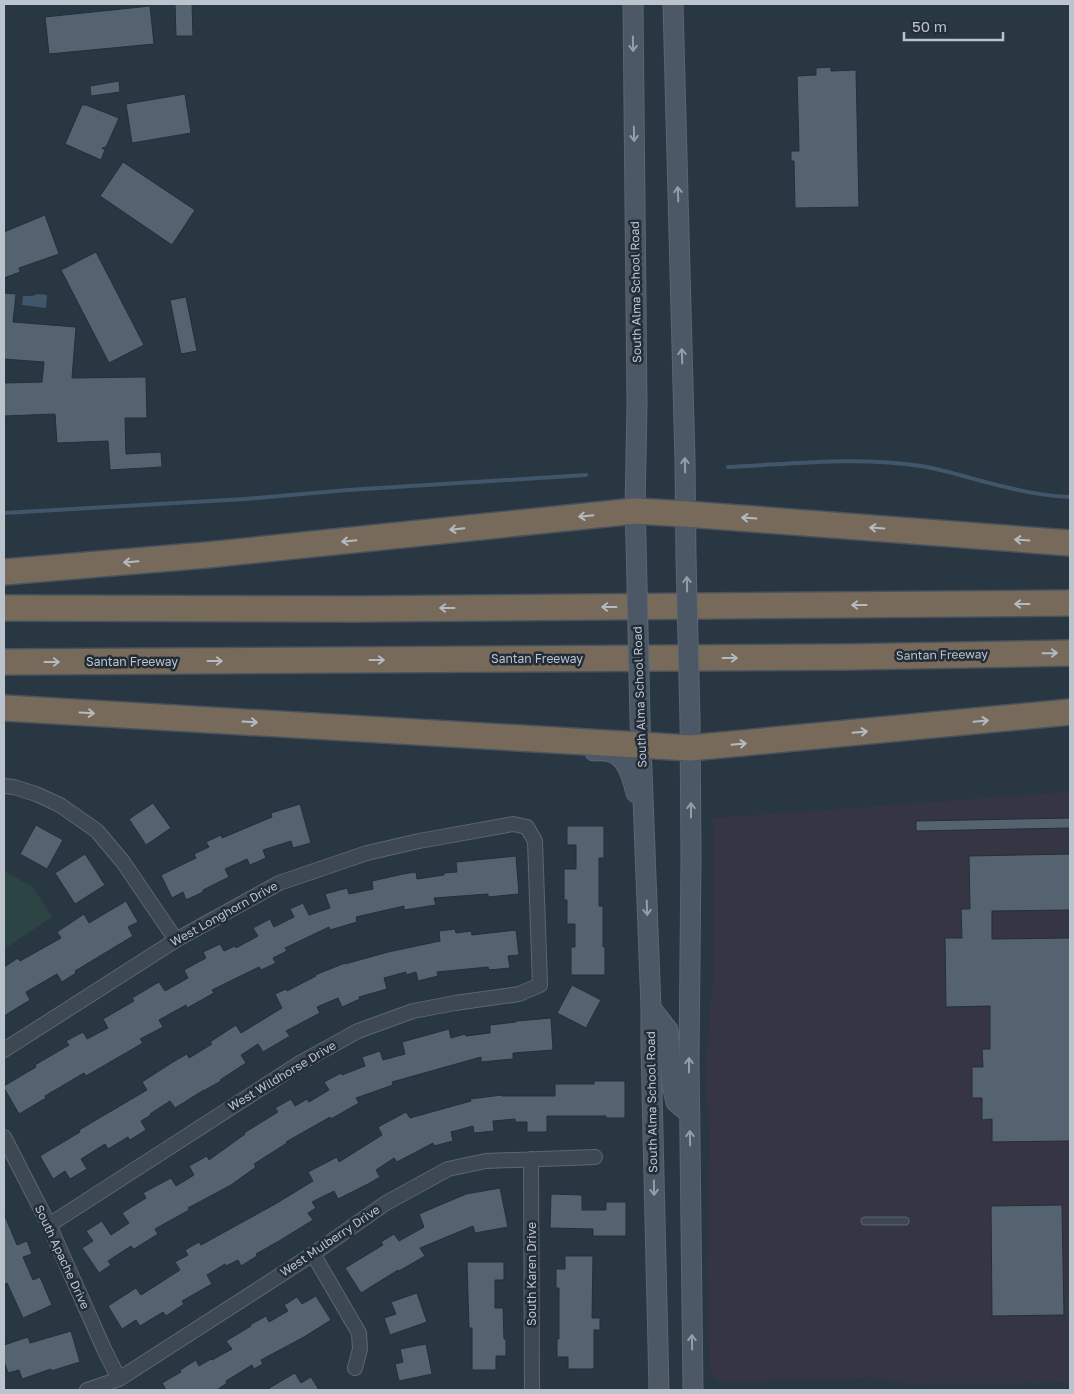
<svg xmlns="http://www.w3.org/2000/svg" width="1074" height="1394" viewBox="0 0 1074 1394" font-family="'Golos Text',sans-serif">
  <rect width="100%" height="100%" fill="#293742"/>
  <!-- medical -->
  <path fill="#363544" d="M1070,792V1383L915,1384L897,1383L872,1377L848,1379L722,1382L714,1378L710,1371L709,1362L707,1269L709,1132L705,1074L713,977V818Z"/>
  <!-- green -->
  <path fill="#2c4544" d="M4,871L33,887L52,917L4,949Z"/>
  <!-- water -->
  <path fill="#40566a" d="M38,294L47,295L46,308L22,305L23,296H32Z"/>
  <g fill="none" stroke-linecap="round" stroke-linejoin="round">
    <!-- stream -->
    <path stroke="#40566a" stroke-width="4" d="M728,467C792,464 858,456 921,466C951,471 981,482 1010,488C1030,493 1050,496 1070,497
      M4,513L245,499L348,490L586,475"/>
  </g>
  <!-- building -->
  <path fill="#55626f" stroke="#242f3a" d="M175,4H192L193,36H176Z
    M150,6L154,44L49,54L45,17Z
    M831,67V71L856,70L859,207L795,208L794,161H791V151H799L797,76L816,75V68Z
    M119,81L120,92L91,96L90,86Z
    M185,94L191,133L132,143L126,104Z
    M82,105H86L119,118L106,147L102,148L105,150L101,160L65,144Z
    M123,162L195,210L172,245L100,196Z
    M45,215L59,254L19,268L20,272L4,278V232Z
    M96,252L144,345L109,363L61,270Z
    M4,293L16,294L13,322L76,327L72,378L146,377L147,418H125L126,454L161,452L162,467L110,470L108,441L57,443L55,414L4,416V383L42,382L44,362L4,359Z
    M186,297L197,351L181,354L170,300Z
    M153,803L171,828L146,845L129,819Z
    M300,804L311,843L293,848L291,841L263,850L266,858L250,865L247,859L225,869L229,877L203,890V892L186,900L183,892L172,898L161,875L196,858L194,854L209,847L206,842L221,835L222,838L272,817L271,813Z
    M1070,818V828L916,831V821Z
    M36,825L63,840L47,869L20,854Z
    M567,826H604V858H599V906H603V947H605V975H571V947H575V924H567V900H564V869H576V845H567Z
    M85,854L105,885L75,904L55,873Z
    M1070,854V910L992,911V939L1070,938V1141L992,1142V1119L982,1120V1098H972V1067H983L982,1049H990V1006L946,1007L945,938H962L961,909H970L969,856Z
    M516,856L519,894L488,897V894L434,898L436,905L404,910V906L356,917L357,922L330,930L329,927L285,948L287,951L273,958L276,963L261,970L259,967L212,990L214,993L187,1008L186,1005L159,1020L163,1027L140,1039L143,1043L86,1076L84,1073L45,1096L46,1098L19,1114L4,1088V1086L36,1067L35,1065L69,1045L66,1041L83,1032L87,1039L108,1028L103,1019L134,1001L132,998L159,982L165,991L188,978L184,970L206,958L203,952L220,944L224,951L235,946L236,948L258,936L253,928L270,919L274,927L294,917L290,909L303,903L309,915L330,908L325,894L347,888L349,894L373,889L372,881L403,874L416,872L417,879L444,875V873L457,872L456,862Z
    M126,901L138,922L128,927L133,936L75,971L76,973L62,982L57,974L26,992L30,1000L4,1016V967L18,958L20,961L61,938L57,932L84,914L89,923Z
    M455,929L456,933L471,931L472,935L516,930L519,955L508,956L510,968L489,970L488,967L437,972L438,976L418,981L416,972L406,975V972L384,978L387,989L359,997L360,999L342,1007L338,998L317,1007L320,1013L286,1031L290,1036L263,1052L258,1044L241,1055L246,1063L220,1080L221,1081L205,1090H204L175,1108L170,1101L150,1114L151,1115L141,1121L146,1130L130,1140L128,1137L108,1149L105,1144L81,1159L87,1169L70,1179L65,1171L53,1179L40,1156L80,1132L79,1130L147,1090L142,1082L173,1062L187,1054L189,1058L212,1044L210,1042L236,1025L241,1033L282,1008L275,994L286,989L287,991L316,976L315,975L345,963V964L388,952L440,941L439,931Z
    M572,985L601,1000L586,1028L557,1013Z
    M551,1018L553,1050L513,1053V1059L481,1062V1057L392,1082L393,1085L356,1098L359,1103L331,1119L330,1117L286,1142L287,1143L254,1164L256,1167L231,1185L188,1208L189,1210L155,1229L158,1234L134,1249L131,1246L108,1261L111,1265L99,1273L82,1248L93,1241L86,1231L102,1221L111,1235L129,1223L122,1213L146,1198L143,1193L171,1178L176,1186L194,1175L189,1166L207,1156L209,1160L245,1134L244,1133L278,1112L275,1108L291,1099L295,1106L307,1099L309,1102L329,1090L324,1082L341,1073L342,1075L365,1066L362,1057L380,1051L383,1060L405,1054L402,1042L449,1029L451,1038L465,1034L466,1036L490,1033V1025L516,1022V1021Z
    M594,1081H625V1118H606V1116H547V1132H527V1122H515V1119L493,1121L494,1131L474,1133L473,1126L451,1132L453,1141L434,1146L433,1143L397,1162L394,1158L376,1170L380,1177L368,1184L338,1199L334,1191L312,1202L316,1208L308,1213L313,1220L279,1241L256,1254L257,1256L241,1266L238,1260L226,1266L225,1264L207,1275L212,1284L182,1301L184,1304L166,1316L163,1312L140,1326L136,1320L122,1329L108,1306L136,1288L141,1295L180,1270L175,1262L188,1255L185,1250L199,1242L201,1245L277,1203L313,1181L308,1172L337,1157L339,1162L382,1135L378,1127L406,1112L410,1118L471,1101L470,1099L502,1095V1096H555V1084H594Z
    M500,1188L508,1227L475,1233L473,1226L420,1248L425,1256L399,1271L398,1270L361,1293L345,1268L383,1245L381,1242L394,1234L399,1241L424,1227L419,1214L466,1194Z
    M551,1194L582,1195V1210H606V1202H626V1236H593V1229L550,1228Z
    M1062,1205L1064,1315L992,1316L991,1206Z
    M4,1214L17,1245L27,1241L32,1254L23,1257L33,1280L40,1277L52,1305L23,1318L7,1283L4,1284Z
    M565,1256H593L592,1318H600V1330H594V1369H568V1357H557V1339H559V1288H556V1269H565Z
    M467,1262H504V1280H495V1308H503L504,1339H506V1356H496V1370H472V1328H469Z
    M417,1293L427,1322L390,1335L384,1318L396,1314L391,1302Z
    M316,1296L331,1320L304,1337L261,1360L263,1364L254,1369L252,1365L226,1381L227,1383L217,1390H166L162,1383L181,1372L180,1370L196,1360L199,1366L211,1359L212,1360L232,1349L226,1341L251,1326L250,1325L266,1316L269,1322L288,1311L284,1305L297,1297L302,1304Z
    M71,1331L80,1362L51,1371V1369L22,1379L19,1370L8,1373L4,1361V1345L28,1337L30,1343Z
    M426,1344L432,1374L399,1381L395,1364L403,1362L400,1349Z
    M295,1373L301,1383L311,1377L319,1390H266Z"/>
  <g fill="none" stroke-linecap="round" stroke-linejoin="round">
    <!-- service casing -->
    <g stroke="#5c6670" stroke-width="9">
      <path id="service" d="M865,1221H905"/>
    </g>
    <!-- minor casing -->
    <g stroke="#5c6670" stroke-width="16">
      <path id="minor" d="M4,786L14,787L36,794L60,805L97,831L123,862L176,940
        M4,1050L176,940L279,883L367,853L419,841L513,824L527,827L535,841L540,985L519,994L455,1003L413,1011L358,1031L300,1063L49,1225
        M4,1137L49,1225L104,1349L119,1379
        M531,1159L532,1390
        M313,1254L359,1333L360,1349L355,1368
        M87,1390L119,1379L313,1254L386,1203L448,1169L486,1161L595,1157"/>
    </g>
    <!-- secondary casing -->
    <g stroke="#5c6670" stroke-width="21">
      <path id="secondary" d="M633,4L637,404L635,511L636,540
        M673,4L685,461L686,557
        M640,719L651,1008V1048L659,1390
        M690,720L691,859L689,1058L693,1390
        M594,751C599,751 605,750 610,752C628,757 632,778 636,793
        M651,1008L668,1030L672,1085L676,1102L690,1114"/>
    </g>
    <!-- motorway casing -->
    <g stroke="#48535d" stroke-width="28">
      <path id="motorway" d="M4,572L207,555L635,511L686,514L1070,543
        M4,608L357,609L1070,603
        M4,662L847,657L1070,653
        M4,708L690,748L1070,712"/>
    </g>
    <!-- service -->
    <use href="#service" stroke="#3e4852" stroke-width="7"/>
    <!-- minor -->
    <use href="#minor" stroke="#3e4852" stroke-width="14"/>
    <!-- secondary -->
    <use href="#secondary" stroke="#4c5865" stroke-width="19"/>
    <!-- motorway -->
    <use href="#motorway" stroke="#786a5b" stroke-width="25"/>
    <!-- secondary-bridge casing -->
    <g stroke="#5c6670" stroke-width="21" stroke-linecap="butt">
      <path id="secondary-bridge" d="M636,540L640,719
        M686,557L690,720"/>
    </g>
    <!-- secondary-bridge -->
    <use href="#secondary-bridge" stroke="#4c5865" stroke-width="19"/>
  </g>
  <!-- one-way arrows -->
  <defs><path id="oneway-shaft" d="M-6 0H5M1.5-3L5.5 0L1.5 3" fill="none" stroke-width="1.6" stroke-linecap="round" stroke-linejoin="round" transform="scale(1.25)"/></defs>
  <g stroke="#949ea8">
    <use href="#oneway-shaft" transform="translate(633 44) rotate(89)"/>
    <use href="#oneway-shaft" transform="translate(634 134) rotate(89)"/>
    <use href="#oneway-shaft" transform="translate(678 194) rotate(-92)"/>
    <use href="#oneway-shaft" transform="translate(682 356) rotate(-92)"/>
    <use href="#oneway-shaft" transform="translate(685 465) rotate(-91)"/>
    <use href="#oneway-shaft" transform="translate(687 584) rotate(-91)"/>
    <use href="#oneway-shaft" transform="translate(691 810) rotate(-90)"/>
    <use href="#oneway-shaft" transform="translate(647 908) rotate(88)"/>
    <use href="#oneway-shaft" transform="translate(689 1065) rotate(-90)"/>
    <use href="#oneway-shaft" transform="translate(690 1138) rotate(-91)"/>
    <use href="#oneway-shaft" transform="translate(654 1188) rotate(89)"/>
    <use href="#oneway-shaft" transform="translate(692 1342) rotate(-91)"/>
  </g>
  <g stroke="#b4bac1">
    <use href="#oneway-shaft" transform="translate(586 516) rotate(174)"/>
    <use href="#oneway-shaft" transform="translate(749 518) rotate(-176)"/>
    <use href="#oneway-shaft" transform="translate(877 528) rotate(-176)"/>
    <use href="#oneway-shaft" transform="translate(457 529) rotate(174)"/>
    <use href="#oneway-shaft" transform="translate(1022 540) rotate(-176)"/>
    <use href="#oneway-shaft" transform="translate(349 541) rotate(174)"/>
    <use href="#oneway-shaft" transform="translate(131 562) rotate(175)"/>
    <use href="#oneway-shaft" transform="translate(1022 604) rotate(180)"/>
    <use href="#oneway-shaft" transform="translate(859 605) rotate(180)"/>
    <use href="#oneway-shaft" transform="translate(609 607) rotate(180)"/>
    <use href="#oneway-shaft" transform="translate(447 608) rotate(180)"/>
    <use href="#oneway-shaft" transform="translate(1050 653) rotate(-1)"/>
    <use href="#oneway-shaft" transform="translate(730 658)"/>
    <use href="#oneway-shaft" transform="translate(377 660)"/>
    <use href="#oneway-shaft" transform="translate(215 661)"/>
    <use href="#oneway-shaft" transform="translate(52 662)"/>
    <use href="#oneway-shaft" transform="translate(87 713) rotate(3)"/>
    <use href="#oneway-shaft" transform="translate(981 721) rotate(-5)"/>
    <use href="#oneway-shaft" transform="translate(250 722) rotate(3)"/>
    <use href="#oneway-shaft" transform="translate(860 732) rotate(-5)"/>
    <use href="#oneway-shaft" transform="translate(739 744) rotate(-6)"/>
  </g>
  <g text-anchor="middle" stroke-width="5" stroke-linejoin="round" paint-order="stroke">
    <!-- street labels -->
    <g font-size="12" fill="#bbc3cc" stroke="#222d38">
      <text transform="translate(636 292) rotate(-91)" y="4">South Alma School Road</text>
      <text transform="translate(942 655) rotate(-1)" y="4">Santan Freeway</text>
      <text x="537" y="663">Santan Freeway</text>
      <text x="132" y="666">Santan Freeway</text>
      <text transform="translate(640 697) rotate(-92)" y="4">South Alma School Road</text>
      <text transform="translate(224 914) rotate(-29)" y="4">West Longhorn Drive</text>
      <text transform="translate(282 1076) rotate(-31)" y="4">West Wildhorse Drive</text>
      <text transform="translate(652 1102) rotate(-91)" y="4">South Alma School Road</text>
      <text transform="translate(330 1241) rotate(-34)" y="4">West Mulberry Drive</text>
      <text transform="translate(62 1257) rotate(65)" y="4">South Apache Drive</text>
      <text transform="translate(532 1274) rotate(-90)" y="4">South Karen Drive</text>
    </g>
  </g>
  <!-- border -->
  <rect width="1074" height="1394" fill="none" stroke="#bbc3cc" stroke-width="10"/>
  <!-- scale -->
  <path d="M904 32v8h99v-8" fill="none" stroke="#bbc3cc" stroke-width="2.5"/>
  <text x="912" y="32" font-size="15" fill="#bbc3cc" stroke="#222d38" stroke-width="4" paint-order="stroke">50 m</text>
</svg>
